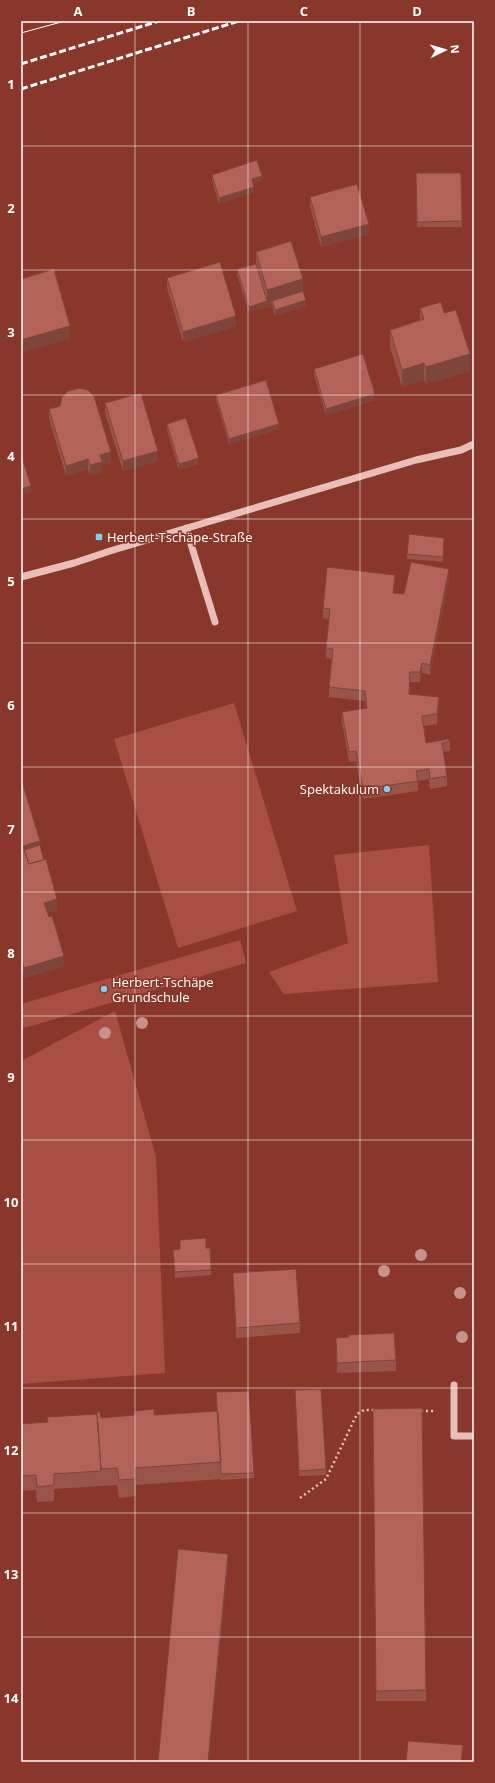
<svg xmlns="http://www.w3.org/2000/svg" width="495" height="1783" viewBox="0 0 495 1783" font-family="'Open Sans',sans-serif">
  <rect width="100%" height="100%" fill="#89372a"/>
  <!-- green -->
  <path fill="#a74f42" d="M234,703L297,911L178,948L114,739Z
    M429,845L438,982L284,994L269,972L348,943L334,855Z
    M240,940L246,963L21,1029V1004Z
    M115,1011L156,1157L165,1373L21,1384V1061Z"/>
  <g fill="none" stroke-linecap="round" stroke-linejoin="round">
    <!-- path -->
    <path stroke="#e9beb8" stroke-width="2.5" stroke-dasharray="2 3" stroke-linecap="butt" d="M421,1411H434
      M300,1498L326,1479L357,1414L364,1410H376"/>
    <!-- minor -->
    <path stroke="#e9beb8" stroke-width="7" d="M186,528L215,622
      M21,577L74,563L110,551L416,460L461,450L474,444
      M454,1385V1436H474"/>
    <!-- tram -->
    <path stroke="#fff" stroke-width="1" d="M21,33L65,21"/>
    <!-- rail -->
    <path stroke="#fff" stroke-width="3" stroke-dasharray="7 3" stroke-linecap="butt" d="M21,64L159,21
      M21,89L239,21"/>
  </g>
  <!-- trees -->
  <g fill="#c6938c">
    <circle cx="142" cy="1023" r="6"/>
    <circle cx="105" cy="1033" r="6"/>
    <circle cx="421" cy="1255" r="6"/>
    <circle cx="384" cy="1271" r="6"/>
    <circle cx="460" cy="1293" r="6"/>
    <circle cx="462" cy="1337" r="6"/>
  </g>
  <!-- wall -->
  <path fill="#99544a" d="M416,173H461L462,227H417Z
    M212,175L262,181L253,184L254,192L219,204L212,180Z
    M310,197L369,234L321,247L310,207Z
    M256,252L303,291L306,306L275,316L272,306L249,312L237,275V269L256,264Z
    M167,278L236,326L183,342L167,288Z
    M420,308L444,313L470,371L426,384L424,380L402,387L390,347V330L420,320Z
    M314,369L375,400L326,415L314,375Z
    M216,395L279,429L229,444L216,400Z
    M105,403L158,461L123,471L105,413Z
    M49,409L111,462L102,465V472L90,475L88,469L66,476L49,419Z
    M167,424L199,464L179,470L167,430Z
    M444,543L443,562L407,559V554Z
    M449,580L430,675L422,673L420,682H410L409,694L439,707L437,724L424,726L426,743L450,741V751L443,752L447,776V786L430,789L429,779L418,781V791L363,799L356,761L349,762L342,722V712L366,708L365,701L329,697V687L332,659L326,658V648L329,619L323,618V608L395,585L394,593L404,594Z
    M21,778L40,845L57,910L47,913L64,966L21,979Z
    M206,1248L211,1270V1275L175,1278L173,1250Z
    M233,1273L300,1323V1333L236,1338L233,1283Z
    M336,1338L396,1360V1371L337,1373Z
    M216,1392L254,1473V1478L221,1480V1470V1479L136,1485V1496L119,1498L117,1485L54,1489V1501L37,1502L36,1490L21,1491V1424L47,1422V1417L101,1418L135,1415V1411L154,1415L217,1411Z
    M295,1396L326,1469V1475L299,1476Z
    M422,1408L426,1701H376L373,1409Z"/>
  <!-- shaded-wall -->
  <path fill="#7d453c" d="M262,176V181L252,185V179Z
    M254,187V192L219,204V198Z
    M369,224V234L321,247V237Z
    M303,279V296L272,301V306L249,312V307L267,301V290Z
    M306,300V306L275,316V310Z
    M236,316V326L183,342V332Z
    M70,326V339L21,353V340Z
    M470,354V371L426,384V367Z
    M424,363V380L402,387V370Z
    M375,394V400L326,415V409Z
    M279,424V429L229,444V439Z
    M158,451V461L123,471V461Z
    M111,452V462L102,465V472L90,475V465L100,455Z
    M199,458V464L179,470V464Z
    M88,459V469L66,476V466Z
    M31,486V492L21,495V489Z
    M449,569V580L430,675V665Z
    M395,575V585L393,603V593Z
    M422,663V673L420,682V672Z
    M410,672V682L409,704V694Z
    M439,697V707L437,724V714Z
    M40,841V851L24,856L23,846Z
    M57,899V910L44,913V903Z
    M64,956V966L21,979V973L24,972V968Z
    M228,1554V1569L209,1762H208Z"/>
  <!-- building -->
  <path fill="#b26256" stroke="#7d453c" d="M257,160L262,176L252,179L254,187L219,198L212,175Z
    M416,173H461L462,221L417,222Z
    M357,184L369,224L321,237L310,197Z
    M291,241L303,279L267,290L256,252Z
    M220,262L236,316L183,332L167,278Z
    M256,264L267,301L249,307L237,269Z
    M54,269L70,326L21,340V279Z
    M303,291L306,300L275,310L272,301Z
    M441,302L444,313L456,310L470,354L426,367L424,363L402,370L390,330L424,319L420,308Z
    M363,354L375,394L326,409L314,369Z
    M266,380L279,424L229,439L216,395Z
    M79,388L88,390L94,396L111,452L100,455L102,462L90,465L88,459L66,466L49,409L60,406L62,397L68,391Z
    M141,393L158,451L123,461L105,403Z
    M186,418L199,458L179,464L167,424Z
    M21,454L31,486L21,489Z
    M409,534L444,538L443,557L407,554Z
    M411,562L449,569L430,665L422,663L420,672H410L409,694L439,697L437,714L422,716L426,743L448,739L450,741L442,743L447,776L430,779L429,769L416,771L418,781L363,789L356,751L349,752L342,712L367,708L365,691L329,687L333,649L326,648L330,609L323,608L327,567L395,575L393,593L404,594Z
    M21,778L40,841L23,846L29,864L46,859L57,899L44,903L49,917L52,916L64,956L24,968L21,957Z
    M40,845L44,860L29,864L24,850Z
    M21,961L24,972L21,973Z
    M206,1238V1248H210L211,1270L175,1272L173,1250L180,1249V1240Z
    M296,1269L300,1323L236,1328L233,1273Z
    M394,1333L396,1360L337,1363L336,1338L349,1337L348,1335Z
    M321,1389L326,1469L299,1471L295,1390Z
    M249,1391L254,1473L221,1474L216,1392Z
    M422,1408L426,1690L376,1691L373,1409Z
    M154,1409V1415L218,1411L221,1462L135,1468L136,1479L119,1480L117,1468L101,1469L97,1412H100L101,1418L135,1415V1411Z
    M97,1414L101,1471L54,1474V1485L37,1487L36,1475L21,1476V1424L48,1422L47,1417Z
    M178,1549L228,1554L208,1762H158Z
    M408,1741L463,1745L461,1762H406Z"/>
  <!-- grid -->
  <path fill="none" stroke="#fff" stroke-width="1" stroke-opacity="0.55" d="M135,21V1762M248,21V1762M360,21V1762M21,146H474M21,270H474M21,395H474M21,519H474M21,643H474M21,767H474M21,892H474M21,1016H474M21,1140H474M21,1264H474M21,1388H474M21,1513H474M21,1637H474"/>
  <!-- markers -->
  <g fill="#80cfef" stroke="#89372a" stroke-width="1.5">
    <rect x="95" y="533" width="8" height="8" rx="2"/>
    <circle cx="387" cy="789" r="4"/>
    <circle cx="104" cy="989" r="4"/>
  </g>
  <g text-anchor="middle" stroke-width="3.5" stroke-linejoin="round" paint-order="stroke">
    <!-- poi labels -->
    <g font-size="13" fill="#fff" stroke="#89372a" text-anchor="start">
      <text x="107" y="542">Herbert-Tschäpe-Straße</text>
      <text x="379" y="794" text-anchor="end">Spektakulum</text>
      <text x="112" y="987">Herbert-Tschäpe<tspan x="112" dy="15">Grundschule</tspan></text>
    </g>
  </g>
  <!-- border -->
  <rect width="495" height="1783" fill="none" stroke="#89372a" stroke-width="44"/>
  <!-- north arrow -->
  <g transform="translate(445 50) rotate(85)" stroke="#89372a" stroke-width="3" paint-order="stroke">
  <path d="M0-3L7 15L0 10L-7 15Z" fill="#ffffff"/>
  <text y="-6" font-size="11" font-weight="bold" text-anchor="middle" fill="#ffffff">N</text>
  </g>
  <rect x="22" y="22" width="451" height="1739" fill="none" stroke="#fff" stroke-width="1.5"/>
  <g font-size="13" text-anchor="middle" font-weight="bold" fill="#fff">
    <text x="78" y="16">A</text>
    <text x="191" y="16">B</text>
    <text x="304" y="16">C</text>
    <text x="417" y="16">D</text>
    <text x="11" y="89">1</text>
    <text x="11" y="213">2</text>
    <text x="11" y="337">3</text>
    <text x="11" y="461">4</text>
    <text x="11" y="586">5</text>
    <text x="11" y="710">6</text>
    <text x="11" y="834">7</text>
    <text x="11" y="958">8</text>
    <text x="11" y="1082">9</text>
    <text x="11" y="1207">10</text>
    <text x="11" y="1331">11</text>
    <text x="11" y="1455">12</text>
    <text x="11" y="1579">13</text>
    <text x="11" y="1703">14</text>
  </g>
</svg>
